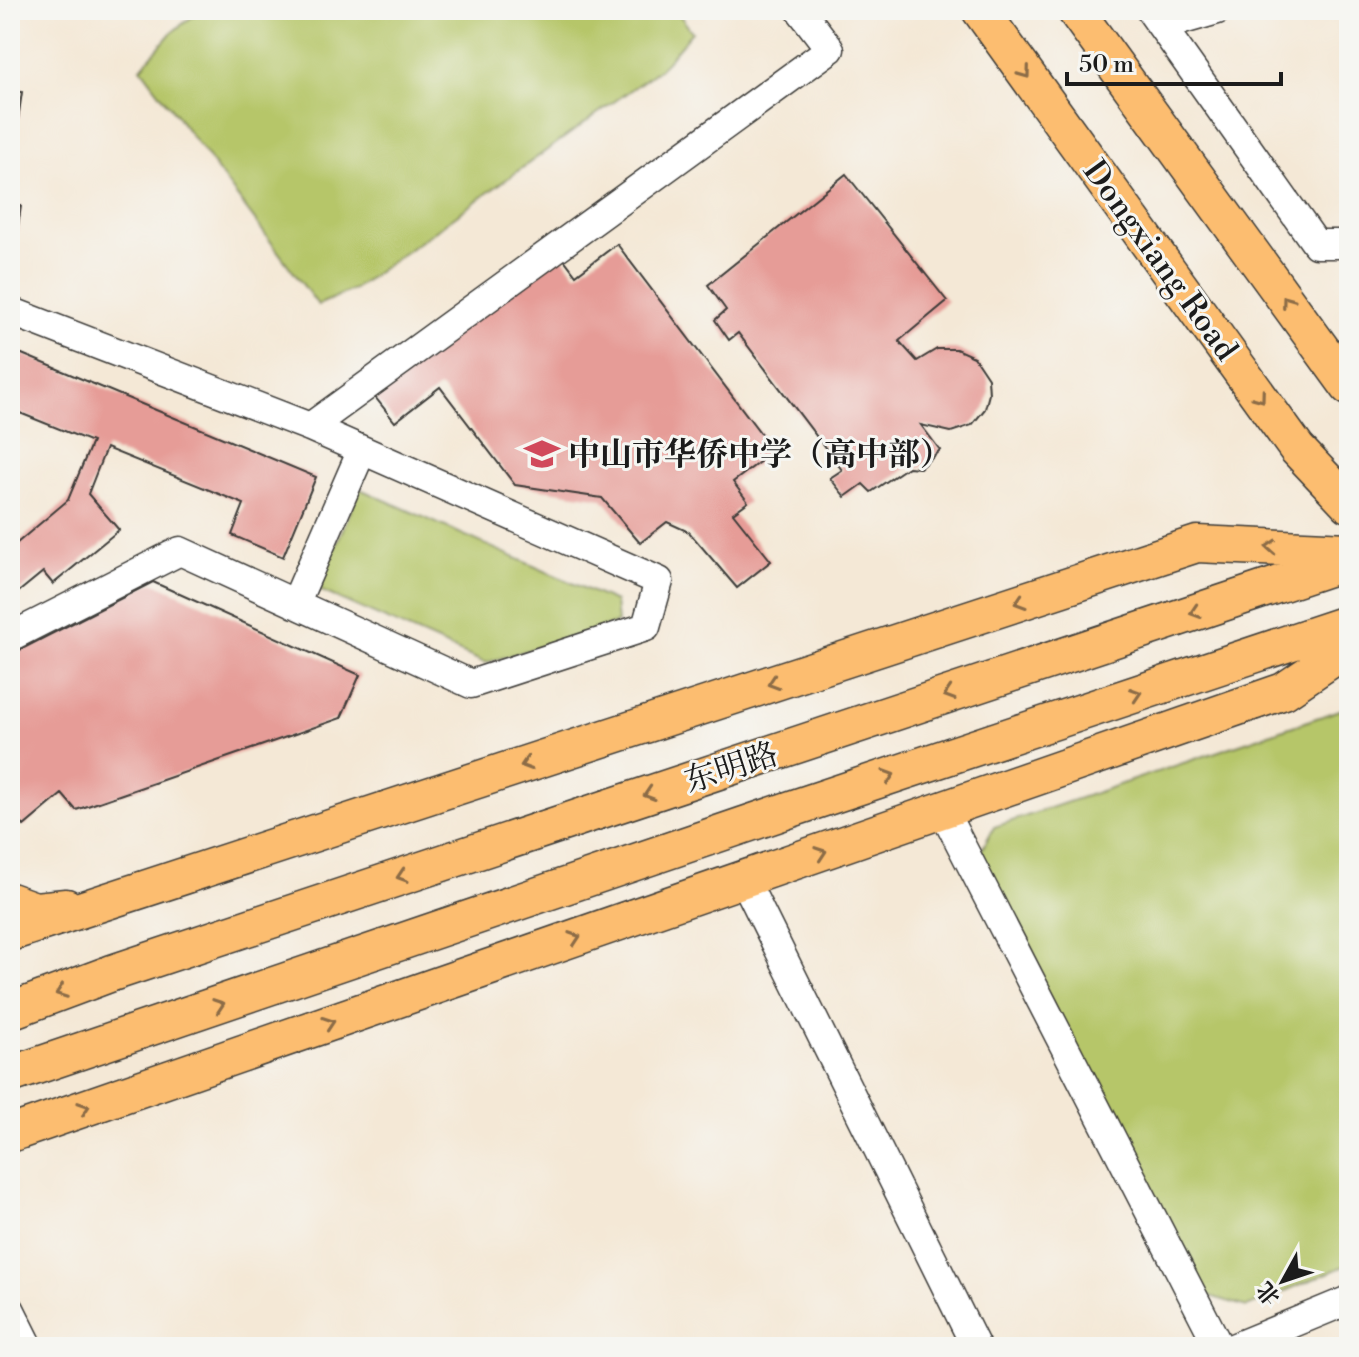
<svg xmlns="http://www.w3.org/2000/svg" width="1359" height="1357" viewBox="0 0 1359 1357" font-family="'Libre Bodoni','Noto Serif SC',serif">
  <rect width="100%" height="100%" fill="#f6f6f2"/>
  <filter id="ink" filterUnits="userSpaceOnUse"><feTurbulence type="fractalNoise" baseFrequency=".0125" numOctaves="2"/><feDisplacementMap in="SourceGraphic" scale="16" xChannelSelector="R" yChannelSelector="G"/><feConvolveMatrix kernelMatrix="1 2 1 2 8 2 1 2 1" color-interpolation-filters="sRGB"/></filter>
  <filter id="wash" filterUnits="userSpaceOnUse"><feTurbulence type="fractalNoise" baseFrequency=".006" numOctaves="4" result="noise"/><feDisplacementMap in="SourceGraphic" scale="32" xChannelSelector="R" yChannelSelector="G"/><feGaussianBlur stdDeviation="1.8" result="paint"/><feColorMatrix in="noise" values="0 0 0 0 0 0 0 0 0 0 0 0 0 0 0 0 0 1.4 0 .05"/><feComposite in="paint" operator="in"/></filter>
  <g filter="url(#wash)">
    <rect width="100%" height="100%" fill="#f4e8d6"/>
    <!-- green -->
    <path fill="#b6c669" stroke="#697142" stroke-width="2" d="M201,10H676L692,32L661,68L354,289L318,305L141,68L171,33Z
      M360,489L615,602L617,623L485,663L317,589Z
      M1349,707V1264L1247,1307L1206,1295L975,862L994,827Z"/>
    <g id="blocks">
      <!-- building -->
      <path fill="#e69c97" d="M10,90L22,92L12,161H10Z
        M846,174L947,301L899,341L917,361L937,349H956L974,357L988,378L989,394L985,409L972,425L951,432L921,425L940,450L920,468L908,467L871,492L863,484L845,497L830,478L842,470L738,333L729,340L715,320L726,310L708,285Z
        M10,205L21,206L14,253H10Z
        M617,244L774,451L733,482L748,502L733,513L771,561L737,588L689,532L667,522L640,543L602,498L515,485L440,387L395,422L371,392L557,250L576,275Z
        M10,349L316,477L283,557L232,535L244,504L106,448L88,494L119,530L53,584L43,572L10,599V549L68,500L92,442L10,409Z
        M153,582L360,675L341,718L76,810L62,794L24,826L10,810V655Z"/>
    </g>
  </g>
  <g filter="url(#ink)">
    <use href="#blocks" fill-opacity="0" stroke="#3c3b38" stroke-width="2"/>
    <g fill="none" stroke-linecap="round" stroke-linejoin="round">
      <!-- minor casing -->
      <g stroke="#3c3b38" stroke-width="31">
        <path id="minor" d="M1150,10L1316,244H1349
          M1162,26L1217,10
          M10,311L310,427L659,581L646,627L471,684L180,551L10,637
          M310,427L830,49L800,10
          M295,604L362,450
          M943,810L1219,1347
          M744,879L976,1347
          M10,1309L29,1347
          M1235,1347L1349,1300"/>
      </g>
      <!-- major casing -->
      <g stroke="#3c3b38" stroke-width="39">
        <path id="major" d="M980,10L1297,449L1349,504
          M1075,10L1349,387
          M10,901L35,910L66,907
          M10,933L1197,544L1349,551
          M10,1011L112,973L1349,561
          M10,1075L800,806L1349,623
          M10,1134L1284,691L1349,647"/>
      </g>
      <!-- minor -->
      <use href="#minor" stroke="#fff" stroke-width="28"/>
      <!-- major -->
      <use href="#major" stroke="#fcbd6f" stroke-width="36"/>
    </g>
    <!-- one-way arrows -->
    <defs><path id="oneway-chevron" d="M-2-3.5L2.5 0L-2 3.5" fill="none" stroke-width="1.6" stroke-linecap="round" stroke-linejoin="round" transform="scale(2)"/></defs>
    <g stroke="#8c6c46">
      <use href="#oneway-chevron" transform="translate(1025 73) rotate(54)"/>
      <use href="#oneway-chevron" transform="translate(1287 301) rotate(-126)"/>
      <use href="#oneway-chevron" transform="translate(1260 397) rotate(54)"/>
      <use href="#oneway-chevron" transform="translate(1271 547) rotate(-177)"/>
      <use href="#oneway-chevron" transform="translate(1020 602) rotate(162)"/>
      <use href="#oneway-chevron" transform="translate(1195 612) rotate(162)"/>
      <use href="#oneway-chevron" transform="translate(773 683) rotate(162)"/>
      <use href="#oneway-chevron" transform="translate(949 694) rotate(162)"/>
      <use href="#oneway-chevron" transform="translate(1136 694) rotate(-18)"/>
      <use href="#oneway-chevron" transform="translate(526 764) rotate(162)"/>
      <use href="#oneway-chevron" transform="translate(889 776) rotate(-18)"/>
      <use href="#oneway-chevron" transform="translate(649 794) rotate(162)"/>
      <use href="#oneway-chevron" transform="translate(821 853) rotate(-19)"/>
      <use href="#oneway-chevron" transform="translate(402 876) rotate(162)"/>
      <use href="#oneway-chevron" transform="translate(575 938) rotate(-19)"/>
      <use href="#oneway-chevron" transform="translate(61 992) rotate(160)"/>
      <use href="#oneway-chevron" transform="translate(219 1005) rotate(-19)"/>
      <use href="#oneway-chevron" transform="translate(329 1023) rotate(-19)"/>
      <use href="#oneway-chevron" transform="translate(84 1108) rotate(-19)"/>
    </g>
  </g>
  <!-- icons -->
  <defs>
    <g id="school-bare" transform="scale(2.76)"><path d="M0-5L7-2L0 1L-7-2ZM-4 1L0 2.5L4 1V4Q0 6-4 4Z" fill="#d1495b" stroke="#f6f6f2" stroke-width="2.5" paint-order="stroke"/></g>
  </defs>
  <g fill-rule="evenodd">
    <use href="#school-bare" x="542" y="454"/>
  </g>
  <g text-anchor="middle" stroke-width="6" stroke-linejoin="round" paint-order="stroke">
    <!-- street labels -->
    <g font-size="32" fill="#1c1c1c" stroke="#f6f6f2">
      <text transform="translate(1161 260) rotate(54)" y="11">Dongxiang Road</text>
      <text transform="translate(731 767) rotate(-18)" y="11">东明路</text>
    </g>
    <!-- poi labels -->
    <g font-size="32" font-weight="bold" fill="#1c1c1c" stroke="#f6f6f2" text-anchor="start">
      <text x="568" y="465">中山市华侨中学（高中部）</text>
    </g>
  </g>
  <!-- margin -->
  <rect width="1359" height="1357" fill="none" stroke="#f6f6f2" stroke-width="40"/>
  <!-- north arrow -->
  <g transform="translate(1283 1281) rotate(230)" stroke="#f6f6f2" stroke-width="6" paint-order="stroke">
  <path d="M0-6L14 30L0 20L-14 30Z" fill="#1c1c1c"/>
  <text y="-12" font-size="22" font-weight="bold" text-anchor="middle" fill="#1c1c1c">北</text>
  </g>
  <!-- scale -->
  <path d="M1067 72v12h214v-12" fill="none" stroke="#1c1c1c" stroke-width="4"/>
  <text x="1079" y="72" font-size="24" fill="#1c1c1c" stroke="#f6f6f2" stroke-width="6" paint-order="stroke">50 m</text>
</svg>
